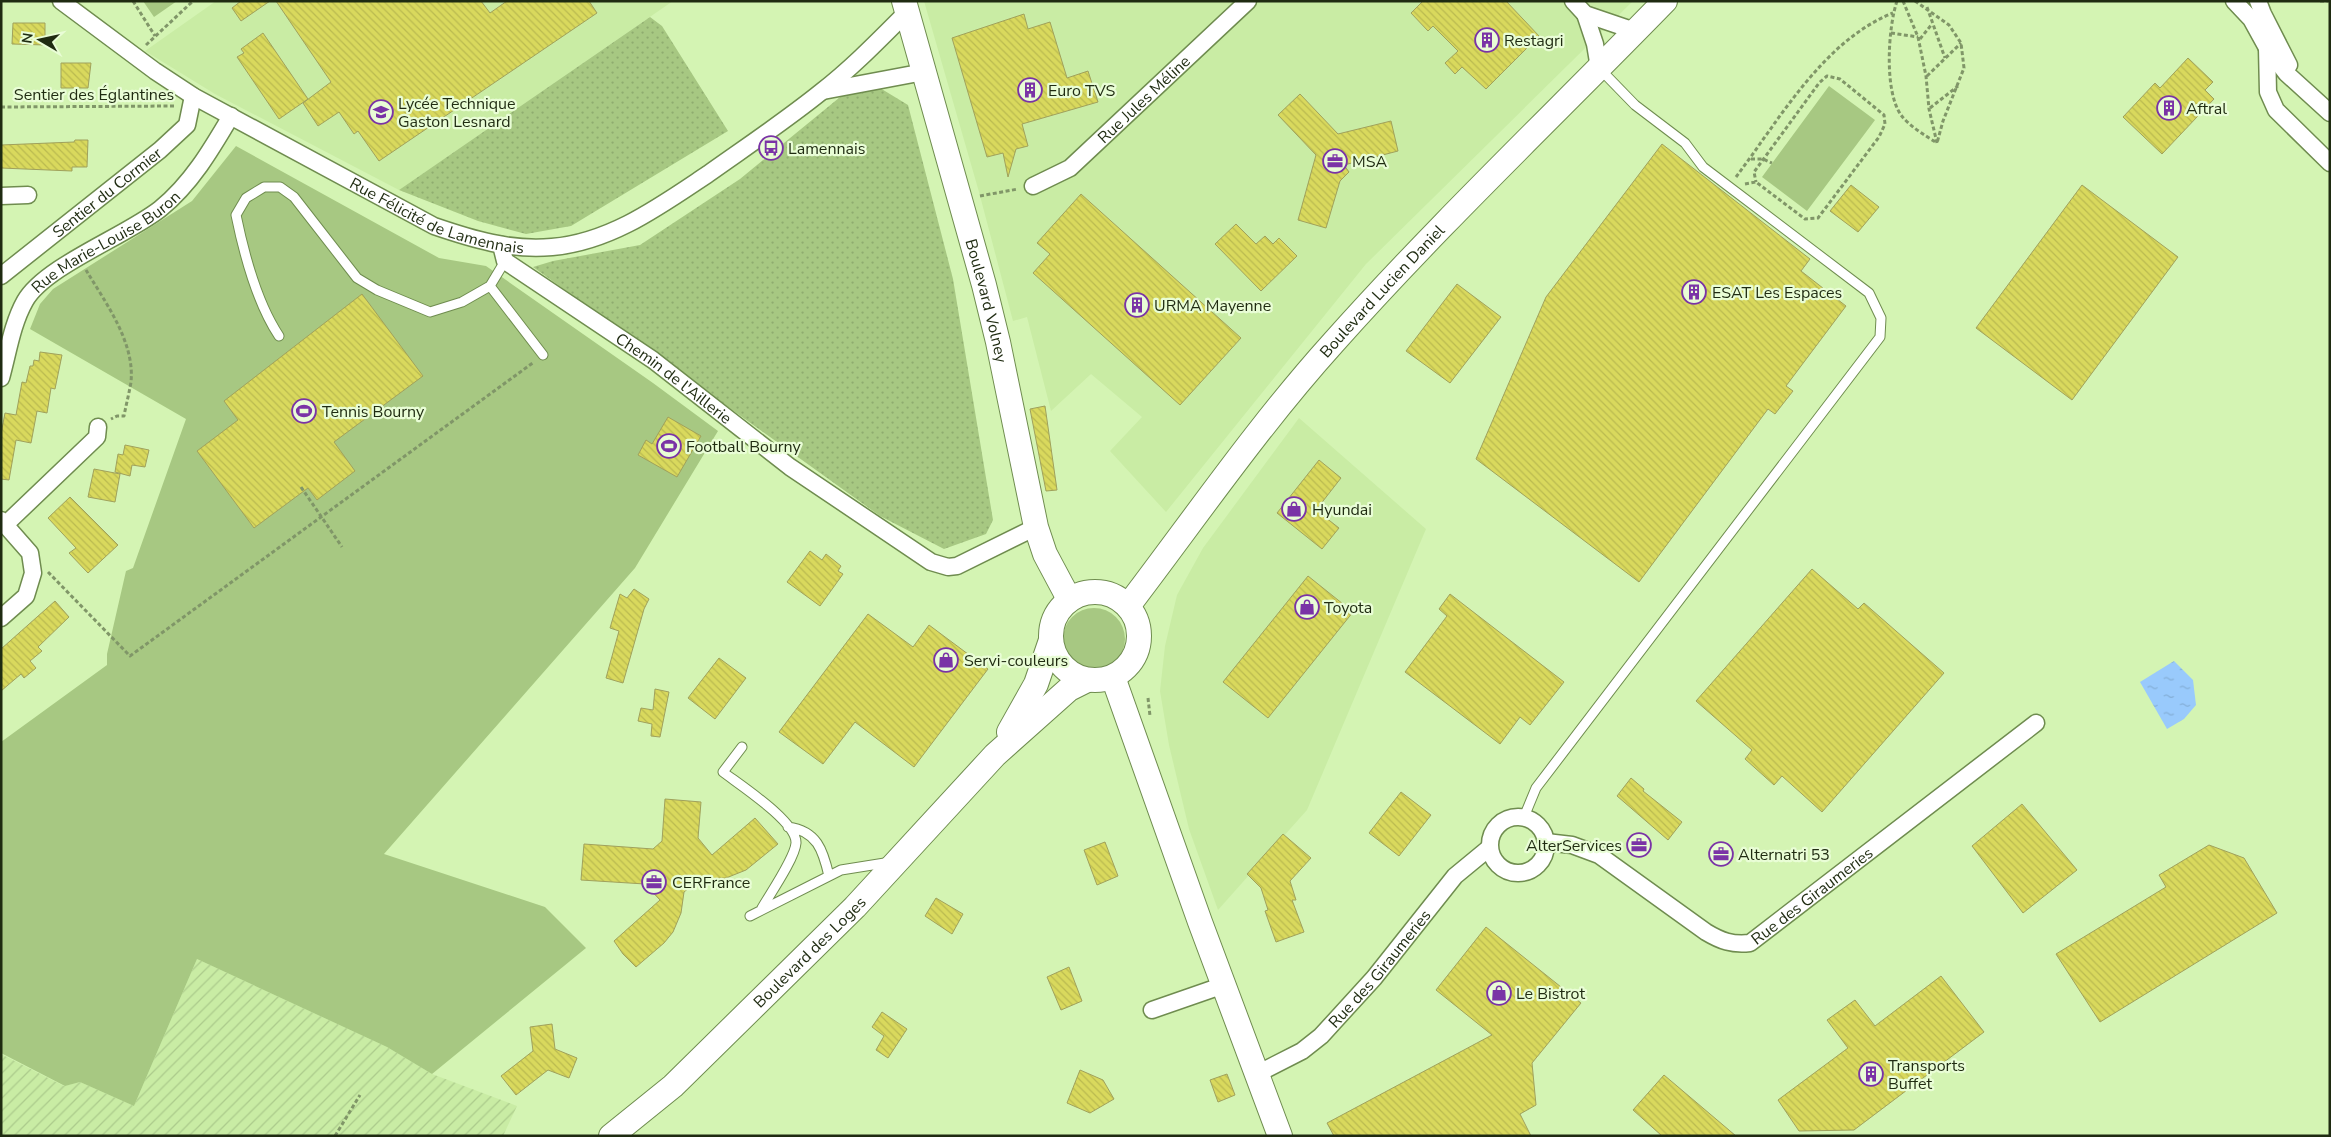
<svg xmlns="http://www.w3.org/2000/svg" width="2331" height="1137" viewBox="0 0 2331 1137" font-family="'Nunito Sans',sans-serif">
	<style>
		.built { fill: #c9eca4 }
		.industrial { fill: url(#industrial-furrows) }
		.grass { fill: #a7c882 }
		.garden { fill: url(#garden-dots) }
		.water { fill: url(#water-ripples) }
		.building { fill: url(#building-back-hatch); stroke: #a0a15c }
		.lines { fill: none; stroke-linecap: round; stroke-linejoin: round }
		.lane-casing { stroke: #6f8c4f; stroke-width: 11 }
		.street-casing { stroke: #6f8c4f; stroke-width: 19 }
		.secondary-casing { stroke: #6f8c4f; stroke-width: 26 }
		.path { stroke: #809668; stroke-width: 3; stroke-dasharray: 4 2.5; stroke-linecap: butt }
		.lane { stroke: #fff; stroke-width: 9 }
		.street { stroke: #fff; stroke-width: 16 }
		.secondary { stroke: #fff; stroke-width: 24 }
		.labels { text-anchor: middle; stroke-width: 4.5; stroke-linejoin: round; paint-order: stroke }
		.poi-label { font-size: 16px; fill: #1f2b11; stroke: #e9fdd6; text-anchor: start }
		.street-label { font-size: 16px; fill: #1f2b11; stroke: #e9fdd6 }
	</style>
	<defs>
		<pattern id="industrial-furrows" width="10" height="10" patternUnits="userSpaceOnUse" patternTransform="scale(1.25)"><rect width="10" height="10" fill="#c9eca4"/><path d="M-1 1l2-2M0 10L10 0M9 11l2-2" fill="none" stroke="#accb8c"/></pattern>
		<pattern id="garden-dots" width="8" height="8" patternUnits="userSpaceOnUse" patternTransform="scale(1.25)"><rect width="8" height="8" fill="#a7c882"/><path d="M2 2h.1M6 6h.1" fill="none" stroke="#8fac6f" stroke-width="1.8" stroke-linecap="round"/></pattern>
		<pattern id="water-ripples" width="26" height="14" patternUnits="userSpaceOnUse" patternTransform="scale(1.25)"><rect width="26" height="14" fill="#99cafc"/><path d="M2 4q2-2 4 0t4 0M15 11q2-2 4 0t4 0" fill="none" stroke="#83aed7"/></pattern>
		<pattern id="building-back-hatch" width="6" height="6" patternUnits="userSpaceOnUse" patternTransform="scale(1.25)"><rect width="6" height="6" fill="#d9d95d"/><path d="M-1 5l2 2M0 0l6 6M5-1l2 2" fill="none" stroke="#baba50"/></pattern>
	</defs>
	<rect width="100%" height="100%" fill="#d4f4b3"/>
	<path class="built" d="M216,1H673L399,190L215,94L145,51Z
		M924,1H1633L1366,264L1166,512L1110,451L1142,417L1091,374L1051,411L1027,317L1013,321L979,192Z
		M1299,418L1426,529L1307,810L1218,910L1189,829L1169,745L1160,691L1165,646L1177,595L1203,548Z"/>
	<path class="industrial" d="M197,959L387,1047L432,1074L517,1106L503,1136H1V1054L64,1086L80,1082L134,1106Z"/>
	<path class="grass" d="M143,1H177L154,17Z
		M1829,86L1875,120L1807,211L1762,177Z
		M236,146L439,258L486,266L653,383L718,431L635,568L384,854L545,907L586,948L432,1074L387,1047L197,959L134,1106L80,1082L65,1086L1,1053V742L107,665V654L126,571L133,568L186,419L30,329L40,304L53,289L192,201Z
		M1063 639a31 31 0 1 1 62 0a31 31 0 1 1-62 0Z"/>
	<path class="garden" d="M650,17L662,26L728,131L571,226L526,234L478,221L399,190Z
		M880,88L908,105L953,279L993,520L986,534L944,549L880,516L533,267L553,261L640,245L740,179L845,93Z"/>
	<path class="water" d="M2174,661L2193,680L2196,705L2184,719L2167,729L2140,682Z"/>
	<path class="building" d="M241,1H270L241,21L232,8Z
		M276,1H481L490,13L507,1H589L597,13L379,161L358,131L354,134L339,112L318,126L303,103L331,82Z
		M1423,1H1506L1539,36L1486,89L1462,67L1455,74L1445,63L1458,51L1433,26L1428,31L1411,13Z
		M1024,14L1028,29L1050,22L1067,78L1088,71L1098,102L1022,124L1028,146L1016,149L1008,177L1003,153L987,157L952,38Z
		M13,23H45V45L12,44Z
		M263,33L308,99L279,119L237,57L244,53L241,49Z
		M2188,58L2213,82L2205,90L2214,99L2162,154L2123,117L2155,83L2160,88Z
		M61,63H91L88,88H61Z
		M1300,94L1338,134L1391,121L1398,151L1344,165L1349,172L1340,181L1326,228L1298,220L1316,155L1278,115Z
		M75,140H88L87,167H72V171L1,168V145L74,142Z
		M1662,144L1810,259L1801,271L1846,306L1786,386L1793,391L1775,414L1768,409L1639,582L1476,459L1546,297Z
		M1851,185L1879,207L1858,232L1830,211Z
		M2082,185L2178,257L2072,400L1976,328Z
		M1081,194L1241,338L1180,405L1033,273L1050,254L1037,243Z
		M1236,224L1256,244L1265,236L1273,244L1279,238L1297,256L1261,291L1215,244Z
		M1457,284L1501,317L1450,383L1406,351Z
		M362,294L423,376L334,442L355,471L317,500L308,488L254,528L197,451L238,420L224,401Z
		M40,352L62,355L55,389L51,388L47,413L37,411L31,443L16,440L9,480L1,479V434L5,413L16,415L22,382L26,383L30,366H33L34,360L39,361Z
		M1045,406L1057,490L1046,491L1030,409Z
		M668,417L701,436L677,477L638,455L646,440L652,444Z
		M125,445L149,450L145,467L132,465L130,476L115,472L118,454L123,455Z
		M1319,460L1341,478L1316,510L1339,528L1322,549L1277,513Z
		M94,469L120,474L115,502L88,497Z
		M70,497L118,545L88,573L69,553L76,548L48,518Z
		M810,551L822,560L826,554L841,566L838,571L843,574L820,606L787,582Z
		M1812,569L1858,609L1864,603L1944,673L1822,812L1782,776L1774,785L1745,759L1752,750L1696,701Z
		M1308,576L1353,612L1268,718L1223,682Z
		M634,589L649,599L644,609L623,683L606,678L619,631L610,628L620,594L627,598Z
		M1450,594L1564,682L1530,725L1520,717L1500,744L1405,672L1447,616L1439,609Z
		M55,601L69,617L38,647L42,651L30,661L36,668L24,678L21,674L1,691V649Z
		M868,614L913,647L929,625L988,669L914,767L855,722L823,764L779,732Z
		M719,658L746,678L715,719L688,698Z
		M655,689L669,692L660,737L651,736L652,724L638,721L641,708L653,710Z
		M1631,778L1644,789L1643,791L1682,822L1668,840L1617,796Z
		M1401,792L1431,815L1399,856L1369,833Z
		M665,799L701,802L698,838L712,855L755,818L778,844L746,870L726,878L700,879L684,892L681,913L673,932L664,943L636,967L623,954L614,941L660,900L645,884L581,880L584,844L653,849L662,841Z
		M2022,804L2077,870L2023,913L1972,846Z
		M1283,834L1311,858L1290,881L1296,900H1292L1304,932L1276,942L1265,911L1268,910L1261,888L1247,874Z
		M1105,842L1118,876L1097,885L1084,850Z
		M2209,845L2244,858L2277,913L2100,1022L2056,954L2166,887L2159,875Z
		M936,898L963,914L952,934L925,916Z
		M1486,927L1581,1003L1532,1063L1536,1105L1520,1114L1531,1136H1334L1327,1123L1492,1035L1436,990Z
		M1069,967L1082,1001L1061,1010L1047,977Z
		M1941,976L1984,1032L1854,1130L1799,1131L1778,1100L1848,1048L1827,1020L1855,1000L1875,1026Z
		M882,1012L907,1029L888,1058L876,1050L884,1036L872,1027Z
		M552,1024L555,1049L577,1058L569,1078L548,1070L516,1095L501,1076L533,1051L530,1027Z
		M1080,1070L1103,1080L1114,1099L1090,1113L1067,1103Z
		M1227,1074L1235,1095L1218,1102L1210,1080Z
		M1664,1075L1736,1136H1662L1633,1110Z"/>
	<g class="lines">
		<g class="lane-casing">
			<path id="lane" d="M490,286L543,355
				M279,336C257,303 244,254 236,215L246,198L264,187H280L294,197L357,278L377,290L430,312L462,302L490,286L505,261
				M742,747L723,772C740,785 797,822 796,843C795,858 770,894 762,908
				M1524,817L1536,788L1880,337L1881,318L1869,293L1703,167L1685,143L1635,105L1599,68
				M788,827C817,831 823,850 829,876
				M750,916L841,870L891,862"/>
		</g>
		<g class="street-casing">
			<g id="street">
				<path id="s1" d="M61,1L155,71L193,96L434,226C472,239 511,251 552,247C611,242 660,206 708,174C746,147 785,121 821,92C852,68 880,39 907,12"/>
				<path d="M1573,1L1585,14L1635,31"/>
				<path d="M2234,1L2251,19L2267,48L2286,73L2330,113"/>
				<path d="M2258,1L2263,14L2289,65"/>
				<path d="M1585,14L1595,44L1599,68"/>
				<path d="M2267,48L2268,92L2276,110L2330,163"/>
				<path d="M823,91L924,72"/>
				<path id="s2" d="M1033,186L1070,168L1248,1"/>
				<path d="M1,196L28,195"/>
				<path id="s3" d="M501,245L505,261L653,360L790,467L931,562L948,567L957,566L1036,527"/>
				<path id="s4" d="M1,276L160,150L187,125L193,96"/>
				<path id="s5" d="M1,378C8,353 12,324 25,301C45,266 126,236 160,209C191,184 211,150 231,116"/>
				<path d="M1,520L30,553L33,573L26,596L1,618"/>
				<path d="M6,524L97,437L98,427"/>
				<circle cx="1518" cy="845" r="28"/>
				<path id="s6" d="M1546,842L1572,845L1599,855L1706,932C1721,941 1732,945 1750,943L2036,723"/>
				<path d="M1152,1010L1224,985"/>
				<path id="s7" d="M1257,1074L1302,1051L1321,1036L1374,978L1455,876L1489,848"/>
			</g>
		</g>
		<g class="secondary-casing">
			<g id="secondary">
				<path id="s8" d="M904,1L984,285L998,342L1036,527L1045,554L1069,599"/>
				<circle cx="1095" cy="636" r="44"/>
				<path id="s9" d="M1128,606C1195,518 1259,425 1333,343C1439,224 1554,115 1665,1"/>
				<path d="M1113,677L1200,922L1280,1136"/>
				<path d="M1009,732L1036,684L1051,640"/>
				<path id="s10" d="M611,1136L673,1086L855,907L995,755L1069,689L1087,680"/>
			</g>
		</g>
		<path class="path" d="M133,1L155,36
			M1897,1C1888,28 1884,91 1901,115C1909,126 1926,136 1937,143
			M1903,1L1918,37L1926,76L1929,109L1937,143
			M1915,1L1949,25L1961,43L1964,68L1943,121L1937,143
			M2320,1H2328
			M1927,7L1945,58
			M1891,33L1918,37
			M1920,39L1932,24
			M146,45L193,1
			M1927,76L1961,43
			M1,107L176,106
			M1930,108L1958,86
			M1751,159H1763L1772,163
			M1736,177C1779,120 1824,40 1893,13
			M1745,184L1756,182L1805,219L1818,218L1879,137L1885,124L1884,115L1840,79L1827,76L1819,83L1754,172L1756,182
			M980,196L1018,189
			M86,270C105,302 135,342 131,382C129,394 126,405 124,416H117L111,419
			M301,487L342,547
			M48,572L130,656L534,362
			M1148,698L1150,716
			M335,1136L360,1095"/>
		<use href="#lane" class="lane"/>
		<use href="#street" class="street"/>
		<use href="#secondary" class="secondary"/>
	</g>
	<defs>
		<g id="building-ring" transform="scale(1.25)"><circle r="9.5" fill="#e9fdd6" stroke="#7a33a6" stroke-width="1.5"/><path d="M-4-6H4V6H1V3H-1V6H-4ZM-2.5-4.3h1.7v1.8h-1.7ZM.8-4.3h1.7v1.8H.8ZM-2.5-1h1.7V.8h-1.7ZM.8-1h1.7V.8H.8Z" fill="#7a33a6"/></g>
		<g id="school-ring" transform="scale(1.25)"><circle r="9.5" fill="#e9fdd6" stroke="#7a33a6" stroke-width="1.5"/><path d="M0-5L7-2L0 1L-7-2ZM-4 1L0 2.5L4 1V4Q0 6-4 4Z" fill="#7a33a6"/></g>
		<g id="bus-ring" transform="scale(1.25)"><circle r="9.5" fill="#e9fdd6" stroke="#7a33a6" stroke-width="1.5"/><path d="M-5-6H5V4H4V6H2V4H-2V6H-4V4H-5ZM-3.5-4V0h7V-4ZM-3.5 1.2v1.5H-2V1.2ZM2 1.2v1.5H3.5V1.2Z" fill="#7a33a6"/></g>
		<g id="office-ring" transform="scale(1.25)"><circle r="9.5" fill="#e9fdd6" stroke="#7a33a6" stroke-width="1.5"/><path d="M-6-3h4V-5.5h4V-3h4V5H-6ZM-1-4.5V-3h2v-1.5ZM-6 0V1H6V0Z" fill="#7a33a6"/></g>
		<g id="stadium-ring" transform="scale(1.25)"><circle r="9.5" fill="#e9fdd6" stroke="#7a33a6" stroke-width="1.5"/><path d="M0-5a6.5 5 0 1 0 0 10a6.5 5 0 1 0 0-10ZM-3.5-1.8h7v3.6h-7Z" fill="#7a33a6"/></g>
		<g id="shop-ring" transform="scale(1.25)"><circle r="9.5" fill="#e9fdd6" stroke="#7a33a6" stroke-width="1.5"/><path d="M-5-2.5h2.3a2.7 3.5 0 0 1 5.4 0H5L5.5 6h-11ZM-1.5-2.5h3a1.5 2.3 0 0 0-3 0Z" fill="#7a33a6"/></g>
	</defs>
	<g fill-rule="evenodd">
		<use href="#building-ring" x="1487" y="40"/>
		<use href="#building-ring" x="1030" y="90"/>
		<use href="#building-ring" x="2169" y="108"/>
		<use href="#school-ring" x="381" y="112"/>
		<use href="#bus-ring" x="771" y="148"/>
		<use href="#office-ring" x="1335" y="161"/>
		<use href="#building-ring" x="1694" y="292"/>
		<use href="#building-ring" x="1137" y="305"/>
		<use href="#stadium-ring" x="304" y="411"/>
		<use href="#stadium-ring" x="669" y="446"/>
		<use href="#shop-ring" x="1294" y="509"/>
		<use href="#shop-ring" x="1307" y="607"/>
		<use href="#shop-ring" x="946" y="660"/>
		<use href="#office-ring" x="1639" y="845"/>
		<use href="#office-ring" x="1721" y="854"/>
		<use href="#office-ring" x="654" y="882"/>
		<use href="#shop-ring" x="1499" y="993"/>
		<use href="#building-ring" x="1871" y="1074"/>
	</g>
	<g class="labels">
		<g class="poi-label">
			<text x="1504" y="46">Restagri</text>
			<text x="1048" y="96">Euro TVS</text>
			<text x="398" y="109">Lycée Technique<tspan x="398" dy="18">Gaston Lesnard</tspan></text>
			<text x="2186" y="114">Aftral</text>
			<text x="788" y="154">Lamennais</text>
			<text x="1352" y="167">MSA</text>
			<text x="1712" y="298">ESAT Les Espaces</text>
			<text x="1154" y="311">URMA Mayenne</text>
			<text x="322" y="417">Tennis Bourny</text>
			<text x="686" y="452">Football Bourny</text>
			<text x="1312" y="515">Hyundai</text>
			<text x="1324" y="613">Toyota</text>
			<text x="964" y="666">Servi-couleurs</text>
			<text x="1622" y="851" text-anchor="end">AlterServices</text>
			<text x="1738" y="860">Alternatri 53</text>
			<text x="672" y="888">CERFrance</text>
			<text x="1516" y="999">Le Bistrot</text>
			<text x="1888" y="1071">Transports<tspan x="1888" dy="18">Buffet</tspan></text>
		</g>
		<g class="street-label">
			<text x="94" y="100">Sentier des Églantines</text>
			<text dy="6" stroke="none"><textPath href="#s2" startOffset="142">Rue Jules Méline</textPath></text>
			<text dy="6" stroke="none"><textPath href="#s4" startOffset="135">Sentier du Cormier</textPath></text>
			<text dy="6" stroke="none"><textPath href="#s1" startOffset="436">Rue Félicité de Lamennais</textPath></text>
			<text dy="6" stroke="none"><textPath href="#s5" startOffset="182">Rue Marie-Louise Buron</textPath></text>
			<text dy="6" stroke="none"><textPath href="#s9" startOffset="405">Boulevard Lucien Daniel</textPath></text>
			<text dy="6" stroke="none"><textPath href="#s8" startOffset="311">Boulevard Volney</textPath></text>
			<text dy="6" stroke="none"><textPath href="#s3" startOffset="222">Chemin de l'Aillerie</textPath></text>
			<text dy="6" stroke="none"><textPath href="#s6" startOffset="311">Rue des Giraumeries</textPath></text>
			<text dy="6" stroke="none"><textPath href="#s10" startOffset="271">Boulevard des Loges</textPath></text>
			<text dy="6" stroke="none"><textPath href="#s7" startOffset="164">Rue des Giraumeries</textPath></text>
		</g>
	</g>
	<rect width="2331" height="1137" fill="none" stroke="#1f2b11" stroke-width="5"/>
	<g transform="translate(40 40) rotate(279)" stroke="#e9fdd6" stroke-width="4" paint-order="stroke">
	<path d="M0-4L9 19L0 12L-9 19Z" fill="#1f2b11"/>
	<text y="-8" font-size="14" font-weight="bold" text-anchor="middle" fill="#1f2b11">N</text>
	</g>
</svg>
